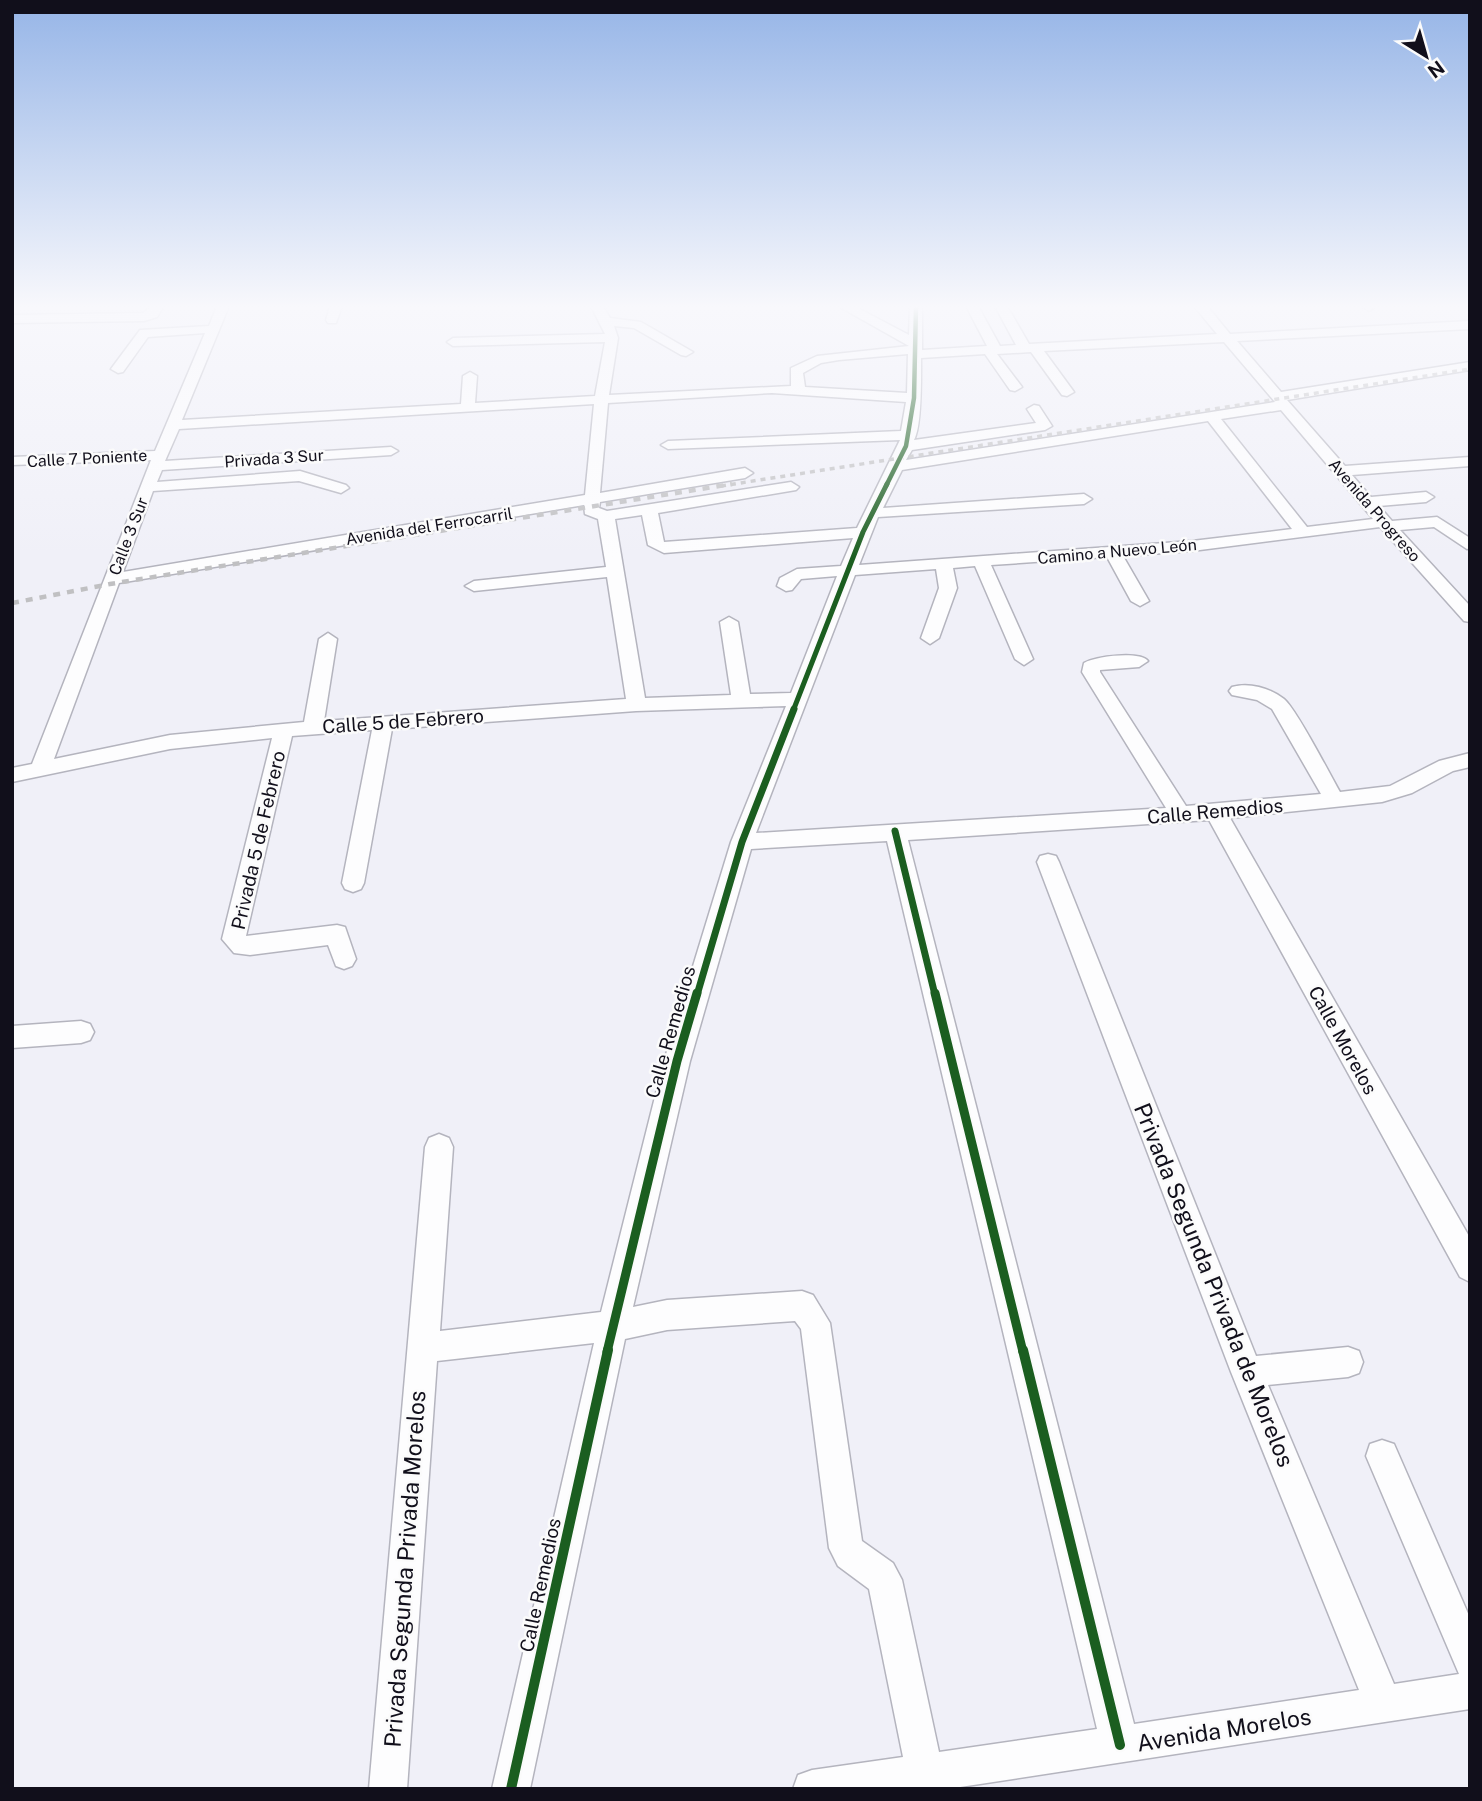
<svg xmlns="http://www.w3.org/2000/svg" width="1482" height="1801" viewBox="0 0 1482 1801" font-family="'Public Sans',sans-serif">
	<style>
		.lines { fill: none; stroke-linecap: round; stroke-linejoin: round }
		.minor-casing { stroke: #b4b4be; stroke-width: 3 }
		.minor { fill: #fdfdfe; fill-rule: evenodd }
		.rail-far1 { stroke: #c0c0c2; stroke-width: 3.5; stroke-dasharray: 5 5; stroke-linecap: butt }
		.rail { stroke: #c0c0c2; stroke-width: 4.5; stroke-dasharray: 7 7; stroke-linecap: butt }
		.cycleway-far4-casing { stroke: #fbfbfb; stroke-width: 7 }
		.cycleway-far3-casing { stroke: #fbfbfb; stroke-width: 9 }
		.cycleway-far2-casing { stroke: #fbfbfb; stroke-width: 11 }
		.cycleway-far1-casing { stroke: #fbfbfb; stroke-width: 13 }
		.cycleway-casing { stroke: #fbfbfb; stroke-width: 15 }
		.cycleway-far4 { stroke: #1b5e20; stroke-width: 4.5 }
		.cycleway-far3 { stroke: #1b5e20; stroke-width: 5 }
		.cycleway-far2 { stroke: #1b5e20; stroke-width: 7 }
		.cycleway-far1 { stroke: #1b5e20; stroke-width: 9 }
		.cycleway { stroke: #1b5e20; stroke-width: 10 }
		.labels { text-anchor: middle; stroke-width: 5; stroke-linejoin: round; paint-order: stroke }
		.far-street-label { font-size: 16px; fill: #110f1b; stroke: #fbfbfb }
		.street-label { font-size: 19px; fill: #110f1b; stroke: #fbfbfb }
		.near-street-label { font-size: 23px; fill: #110f1b; stroke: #fbfbfb }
	</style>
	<rect width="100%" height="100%" fill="#f0f0f8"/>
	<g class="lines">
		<g class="minor-casing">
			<path id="minor" d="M152,306H164L157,317L144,321L12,323V315L143,313Z
				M217,306H229L182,420L461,404L463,376L470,372L477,376L475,403L595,396L605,342L453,346L447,342L453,338L605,334L591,306H603L610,318L641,322L693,352L686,356L681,355L634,328L614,326L618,338L609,395L791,386V368L817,356L909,346L838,306H854L909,335L910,306H922V350L987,346L966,306H978L1000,346L1016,345L995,306H1007L1029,344L1217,334L1194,306H1207L1230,334L1470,321V329L1237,341L1281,392L1470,362V370L1287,400L1345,466L1470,457V466L1352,475L1371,497L1426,492L1434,497L1426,502L1379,506L1392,521L1437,517L1470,538V548L1467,549L1434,527L1400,530L1470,606V622L1464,621L1380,527L1192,551L1123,556L1149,601L1140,606L1131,601L1107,557L991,565L1033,659L1024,665L1015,659L975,566L953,568L957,588L939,638L930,644L921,638L939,588L936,569L855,575L756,833L1166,808L1082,672L1084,663C1096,656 1140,651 1148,661L1139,667L1100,670V672L1186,806L1321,794L1272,709L1257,700L1232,695L1229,691L1232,687C1249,682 1270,688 1284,699C1297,710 1329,773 1340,792L1390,786L1439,761L1470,753V767L1453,771L1412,793L1382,802L1230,818L1470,1238V1282L1460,1277L1209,820L908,840L1134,1724L1359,1690L1231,1372L1037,862L1040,856L1048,854L1056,856L1059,862L1256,1356L1348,1347L1359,1351L1363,1362L1359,1373L1348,1377L1268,1385L1394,1684L1459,1674L1366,1456L1370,1444L1382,1440L1394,1444L1470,1618V1709L947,1789H793L798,1775L812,1770L903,1757L869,1589L838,1566L829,1548L801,1329L795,1321L667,1330L625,1339L530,1789H492L594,1343L437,1361L407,1789H369L425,1147L429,1138L439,1134L449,1138L453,1147L440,1331L601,1312L664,1061L731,842L786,706L636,711L392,729L364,883L361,889L353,892L345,889L342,883L372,730L292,736L246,936L337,925L345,927L356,959L352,966L344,969L336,966L328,945L250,955L234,953L222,939L272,738L170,749L12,782V768L32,764L151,460L12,465V457L155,451L205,333L148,337L123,372L118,373L111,369L140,330L209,326ZM1224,342L1275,402L906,460L912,450L1045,430L1052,426L1039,406L1034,405L1027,409L1036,423L914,440C922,426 921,377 921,358L985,354L1010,390L1015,391L1022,387L997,354L1031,352L1062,395L1067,396L1074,392L1044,351ZM908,354L907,393L805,387L803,373L821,363L839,360ZM772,393L906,402L901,431L668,441L661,445L668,449L900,440L857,528L664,542L658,513L796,490L799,487L791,482L607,511L599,508L600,502L745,478L753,473L745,468L600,493L608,403ZM594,404L585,495L123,572L153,491L299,481L341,493L349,488L346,485L300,471L157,482L162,470L391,455L398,451L391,447L165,461L179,429ZM1281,410L1373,519L1307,527L1221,419ZM1208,421L1292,529L1192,541L859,565L878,517L1084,504L1092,499L1084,494L883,508L902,470ZM584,505L585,514L598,519L606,567L474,581L465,586L474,591L607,577L626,699L324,721L337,639L328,633L319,639L304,722L170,735L54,759L119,583ZM642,515L648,545L664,553L853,538L841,566L797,569L780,578L777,586L786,591L792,590L801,579L837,576L791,693L750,694L738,622L729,617L720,622L731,695L645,698L615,519ZM887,841L1097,1729L939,1752L902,1580L893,1563L862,1541L830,1323L813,1295L802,1291L667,1300L633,1307L690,1061L751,849Z
				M330,306H342L336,323H328L326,320Z
				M1361,306H1375V307L1369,311Z
				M81,1021L90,1024L94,1032L90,1040L81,1043L12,1048V1026Z"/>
		</g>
		<use href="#minor" class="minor"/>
		<path class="rail-far1" d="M721,486L1470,369"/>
		<path class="rail" d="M12,603L110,584L732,484"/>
		<g class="cycleway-far4-casing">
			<path id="cycleway-far4" d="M886,486L906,446L914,398L916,306"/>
		</g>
		<g class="cycleway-far3-casing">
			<path id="cycleway-far3" d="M793,711L863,532L887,484"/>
		</g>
		<g class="cycleway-far2-casing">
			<path id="cycleway-far2" d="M895,831L935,995
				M697,995L742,842L794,709"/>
		</g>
		<g class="cycleway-far1-casing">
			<path id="cycleway-far1" d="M935,993L1023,1352
				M607,1352L677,1061L697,993"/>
		</g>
		<g class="cycleway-casing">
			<path id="cycleway" d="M1023,1350L1120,1745
				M511,1789L608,1350"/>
		</g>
		<use href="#cycleway-far4" class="cycleway-far4"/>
		<use href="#cycleway-far3" class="cycleway-far3"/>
		<use href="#cycleway-far2" class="cycleway-far2"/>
		<use href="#cycleway-far1" class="cycleway-far1"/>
		<use href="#cycleway" class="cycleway"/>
	</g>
	<linearGradient id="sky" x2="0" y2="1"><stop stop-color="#96b5e7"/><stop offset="0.55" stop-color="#f8f8fc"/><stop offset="1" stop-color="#f8f8fc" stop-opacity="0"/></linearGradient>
	<rect width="1482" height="558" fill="url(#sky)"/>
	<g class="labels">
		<g class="far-street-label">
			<text transform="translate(87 458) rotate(-3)" y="6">Calle 7 Poniente</text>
			<text transform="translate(274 458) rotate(-4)" y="6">Privada 3 Sur</text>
			<text transform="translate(1375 510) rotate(49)" y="6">Avenida Progreso</text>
			<text transform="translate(429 526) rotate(-9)" y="6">Avenida del Ferrocarril</text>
			<text transform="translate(128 536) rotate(-69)" y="6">Calle 3 Sur</text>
			<text transform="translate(1117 551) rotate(-5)" y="6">Camino a Nuevo León</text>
		</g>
		<g class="street-label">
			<text transform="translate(403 721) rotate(-4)" y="7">Calle 5 de Febrero</text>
			<text transform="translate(1215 811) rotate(-5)" y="7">Calle Remedios</text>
			<text transform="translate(258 840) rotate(-77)" y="7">Privada 5 de Febrero</text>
			<text transform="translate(670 1032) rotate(-74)" y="7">Calle Remedios</text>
			<text transform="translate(1343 1040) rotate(61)" y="7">Calle Morelos</text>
			<text transform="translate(540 1585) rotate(-78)" y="7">Calle Remedios</text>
		</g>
		<g class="near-street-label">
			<text transform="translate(1214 1285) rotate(68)" y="8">Privada Segunda Privada de Morelos</text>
			<text transform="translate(405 1569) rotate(-86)" y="8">Privada Segunda Privada Morelos</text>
			<text transform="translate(1224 1730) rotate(-9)" y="8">Avenida Morelos</text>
		</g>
	</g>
	<rect width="1482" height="1801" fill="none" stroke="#110f1b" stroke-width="28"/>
	<g transform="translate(1426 56) rotate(143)" stroke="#fbfbfb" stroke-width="5" paint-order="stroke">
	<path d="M0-5L12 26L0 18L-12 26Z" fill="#110f1b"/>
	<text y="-10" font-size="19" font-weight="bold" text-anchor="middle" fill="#110f1b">N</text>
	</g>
</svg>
